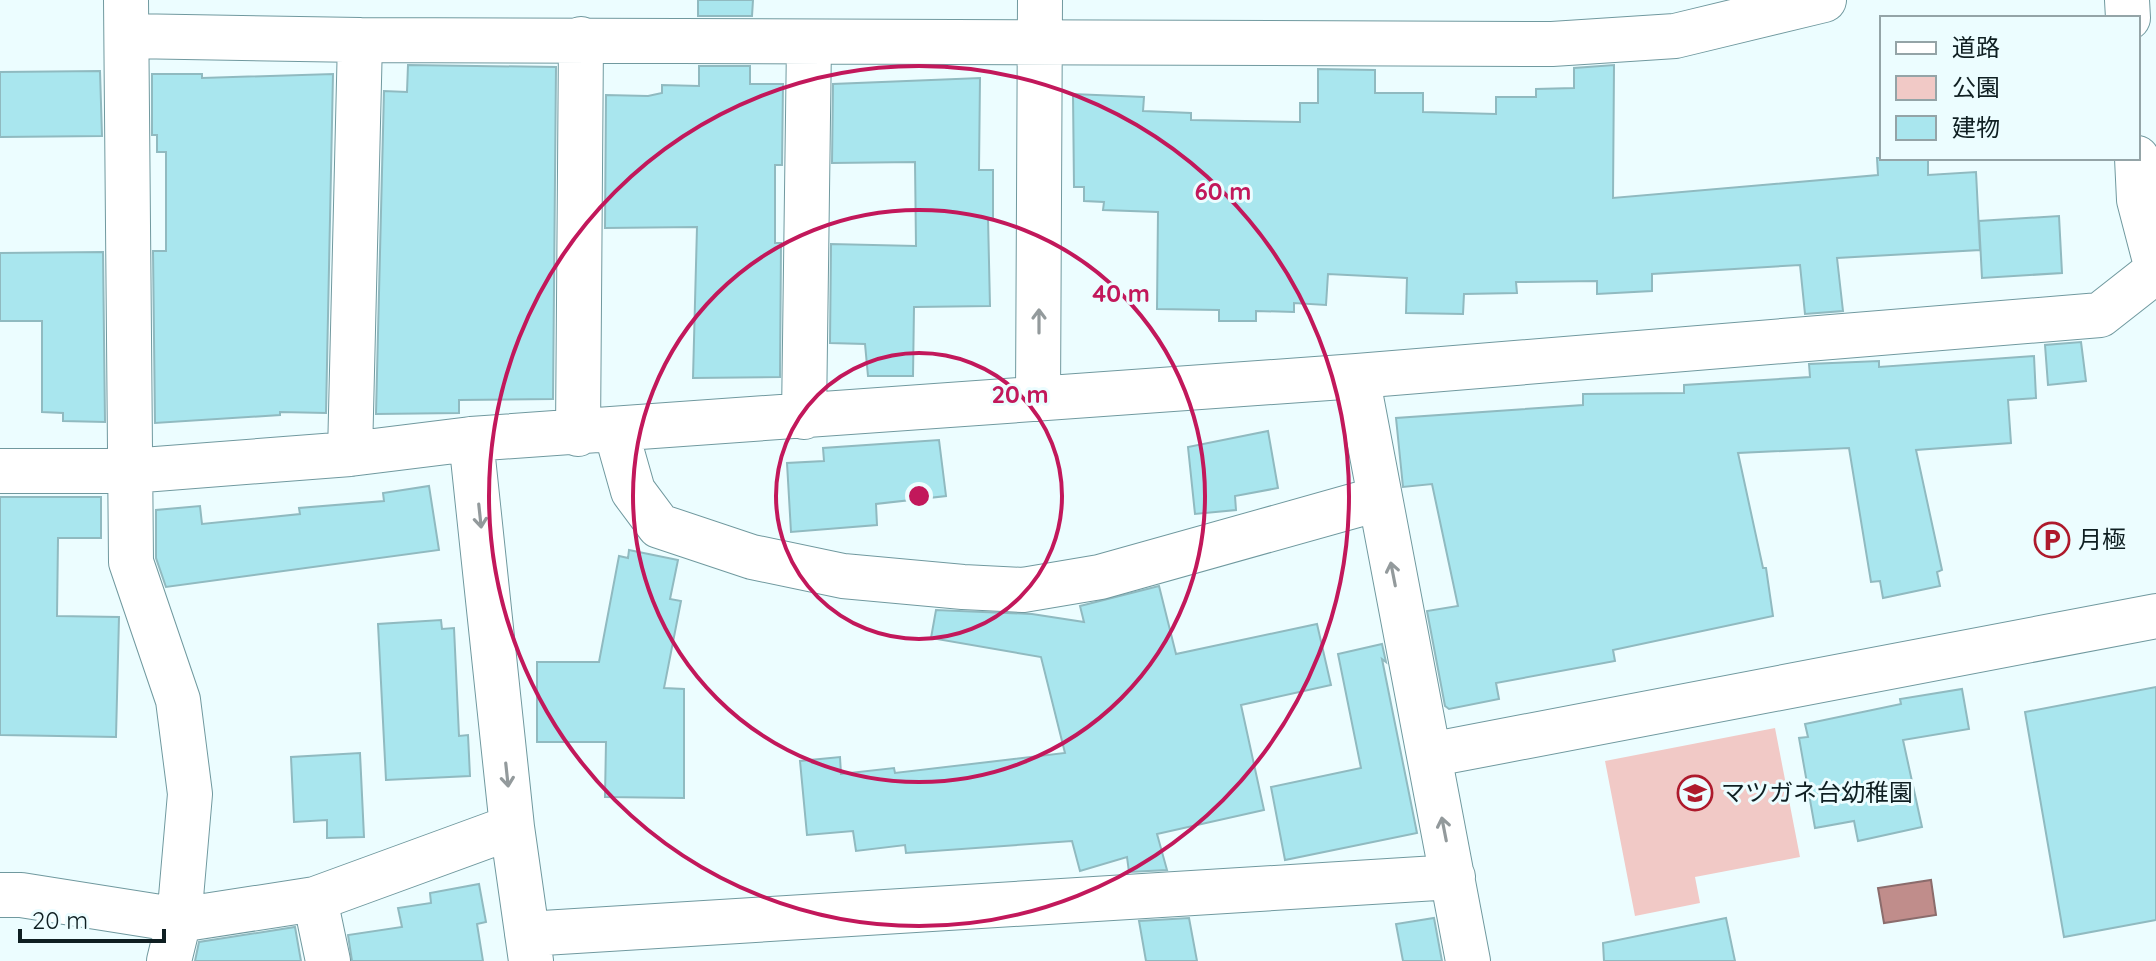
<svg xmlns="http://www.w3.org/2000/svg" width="2156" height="961" viewBox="0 0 2156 961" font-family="Quicksand,'Noto Sans JP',sans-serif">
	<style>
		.green { fill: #f1c9c6 }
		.water { fill: #c08d8b; stroke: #8b6c6c; stroke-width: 2 }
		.building { fill: #a9e6ee; stroke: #90bac0; stroke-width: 2 }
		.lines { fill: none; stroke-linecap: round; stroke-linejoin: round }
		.minor-casing { stroke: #70999f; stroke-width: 46 }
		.minor { stroke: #fff; stroke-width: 44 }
		.oneway { stroke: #939a9c }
		.ring { fill: none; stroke: #c2185b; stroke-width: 4 }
		.labels { text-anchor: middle; stroke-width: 6; stroke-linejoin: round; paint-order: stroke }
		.poi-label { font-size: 24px; fill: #0f1f22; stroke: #ecfdff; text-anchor: start }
		.centre { fill: #c2185b; stroke: #ecfdff; stroke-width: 4 }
		.ring-label { font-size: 24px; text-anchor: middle; font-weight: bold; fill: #c2185b; stroke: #ecfdff; stroke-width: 6; stroke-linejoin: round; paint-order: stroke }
	</style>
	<rect width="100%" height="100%" fill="#ecfdff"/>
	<path class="green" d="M1775,728L1800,857L1695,877L1700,903L1635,916L1605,761Z"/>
	<path class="water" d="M1931,880L1936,915L1884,923L1878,888Z"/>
	<path class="building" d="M698,0H753L752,16H698Z
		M408,65L556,67L553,399L459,400V413L376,414L384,91L407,92Z
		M1614,65L1613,198L1878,175L1877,158H1928V175L1976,172L1980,250L1837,258L1843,311L1805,314L1800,265L1652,274V291L1597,294V281L1516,282L1517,293L1464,294L1463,314L1406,313L1407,278L1328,274L1326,305L1294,303V312L1256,311V321H1219V310L1157,309L1158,212L1103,210L1104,202L1084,201V187H1074L1073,94L1144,97L1143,111L1191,113V120L1300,122V103H1318V69L1375,70V93H1423V112L1496,114V97H1536V89L1574,88V68Z
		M699,66H750V84H783L782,165H775V243H781L780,377L693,378L697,227L605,228L606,95L648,96L662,93V85L699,86Z
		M100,71L102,136L0,137V72Z
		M152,74H202V78L333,74L326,413L280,412V415L155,423L153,251H166V152H157V135H152Z
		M980,78L979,170H993V218H988L990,306L914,307L913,376H868L865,344L830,343L831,244L916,246L915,162L832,163L833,84Z
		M2059,216L2062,273L1982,278L1979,221Z
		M103,252L105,422L63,421V413L42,412V321H0V253Z
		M2081,342L2086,381L2048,385L2045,345Z
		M2034,356L2036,398L2008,400L2011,443L1916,450L1942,570L1937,572L1940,586L1883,598L1880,581L1871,582L1849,448L1738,453L1763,568H1766L1773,616L1613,650L1615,661L1496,683L1499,699L1449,709L1445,706L1427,611L1458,606L1432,484L1403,487L1396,418L1583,405V394L1684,393V385L1810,377L1809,364L1879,361V367Z
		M1268,431L1278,488L1235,496L1236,510L1195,514L1188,447Z
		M939,440L946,496L876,504L877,525L791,532L787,463L824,461L823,448Z
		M429,486L439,550L166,587L156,558V510L200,506L202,524L300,514L299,508L384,501L383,493Z
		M0,497H101V538H58L57,616L119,617L116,737L0,735Z
		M629,550L678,560L670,599L681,601L664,688L684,689V798L605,797L606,742H537V662H599L619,556L628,558Z
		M1159,586L1176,654L1317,624L1331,685L1241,705L1264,810L1157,834L1167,870L1129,872L1127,857L1080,871L1072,841L906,853L905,845L856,851L853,831L807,835L800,761L840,757L841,774L894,768L895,773L1065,753L1041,657L931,638L936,610L1032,614L1084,622L1080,606Z
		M441,620L442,629L454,628L459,736L468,735L470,776L386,780L378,624Z
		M1382,644L1386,662L1382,659L1417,833L1285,860L1271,787L1361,768L1338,654Z
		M2156,687V920L2064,937L2025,712Z
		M1962,689L1969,729L1903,740L1922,827L1858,841L1854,821L1815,828L1799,738L1808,737L1805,724L1901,704L1900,699Z
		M360,753L364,837L327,838V820L294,822L291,757Z
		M479,884L486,922L477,924L483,961H352L348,935L402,927L398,908L431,903L430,893Z
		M1189,918L1197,961H1146L1139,921Z
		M1434,918L1442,961H1403L1396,924Z
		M1726,918L1735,961H1604L1603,943Z
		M295,927L301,961H195L199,942Z"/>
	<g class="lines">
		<g class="minor-casing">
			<path id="minor" d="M126,0L131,562L178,700L190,794L179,920L169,961
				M2127,0L2128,18
				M128,36L360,40L1552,44L1675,36L1824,0
				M2137,158L2139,200L2156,265
				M1357,376L1468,961
				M1038,399L1040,0
				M804,417L809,42
				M616,431L633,491L659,526L752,557L843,576L963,587L1023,590L1100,577L1378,499
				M578,434L581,39
				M471,439L512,827L531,961
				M350,454L360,40
				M0,471H130L350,454L471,439L1357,376L2100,315L2156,271
				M1429,755L2156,616
				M0,895H21L179,920L315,899L512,827
				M315,899L328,961
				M527,934L1453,877"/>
		</g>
		<use href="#minor" class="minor"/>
	</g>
	<defs><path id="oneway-shaft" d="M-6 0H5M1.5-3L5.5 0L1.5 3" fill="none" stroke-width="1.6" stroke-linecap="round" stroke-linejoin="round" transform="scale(2)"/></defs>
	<g class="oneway">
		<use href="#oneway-shaft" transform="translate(1039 321) rotate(-90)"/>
		<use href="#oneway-shaft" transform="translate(480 516) rotate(84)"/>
		<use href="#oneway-shaft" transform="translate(1393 574) rotate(-101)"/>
		<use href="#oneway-shaft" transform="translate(507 775) rotate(84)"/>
		<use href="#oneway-shaft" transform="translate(1444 829) rotate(-101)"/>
	</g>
	<g class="ring">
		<circle cx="919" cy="496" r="143"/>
		<circle cx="919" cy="496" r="286"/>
		<circle cx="919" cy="496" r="430"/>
	</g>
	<defs>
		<g id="parking-ring" transform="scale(1.8)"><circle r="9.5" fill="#ecfdff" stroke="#ae1a2c" stroke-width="1.5"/><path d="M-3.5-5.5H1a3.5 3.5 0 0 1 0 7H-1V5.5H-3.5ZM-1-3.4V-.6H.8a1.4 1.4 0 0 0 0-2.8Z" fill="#ae1a2c"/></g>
		<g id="school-ring" transform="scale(1.8)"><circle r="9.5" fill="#ecfdff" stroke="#ae1a2c" stroke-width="1.5"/><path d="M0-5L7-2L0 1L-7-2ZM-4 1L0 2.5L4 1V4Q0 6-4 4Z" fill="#ae1a2c"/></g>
	</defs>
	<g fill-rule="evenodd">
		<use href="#parking-ring" x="2052" y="540"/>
		<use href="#school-ring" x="1695" y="793"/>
	</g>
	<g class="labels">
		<g class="poi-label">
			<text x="2078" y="548">月極</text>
			<text x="1721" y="801">マツガネ台幼稚園</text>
		</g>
	</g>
	<circle cx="919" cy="496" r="12" class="centre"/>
	<g class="ring-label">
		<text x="1223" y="200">60 m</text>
		<text x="1121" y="302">40 m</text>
		<text x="1020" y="403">20 m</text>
	</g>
	<rect x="1880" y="16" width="260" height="144" fill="#ecfdff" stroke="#94a4a7" stroke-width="2"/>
	<rect x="1896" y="42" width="40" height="12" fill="#ffffff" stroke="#94a4a7" stroke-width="2"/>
	<text x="1952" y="56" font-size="24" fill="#0f1f22">道路</text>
	<rect x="1896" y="76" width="40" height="24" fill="#f1c9c6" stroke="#94a4a7" stroke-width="2"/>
	<text x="1952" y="96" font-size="24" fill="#0f1f22">公園</text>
	<rect x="1896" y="116" width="40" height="24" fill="#a9e6ee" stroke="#94a4a7" stroke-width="2"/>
	<text x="1952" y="136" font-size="24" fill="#0f1f22">建物</text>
	<path d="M20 929v12h144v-12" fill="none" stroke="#0f1f22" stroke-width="4"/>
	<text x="32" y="929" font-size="24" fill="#0f1f22" stroke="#ecfdff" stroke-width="6" paint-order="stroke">20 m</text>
</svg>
